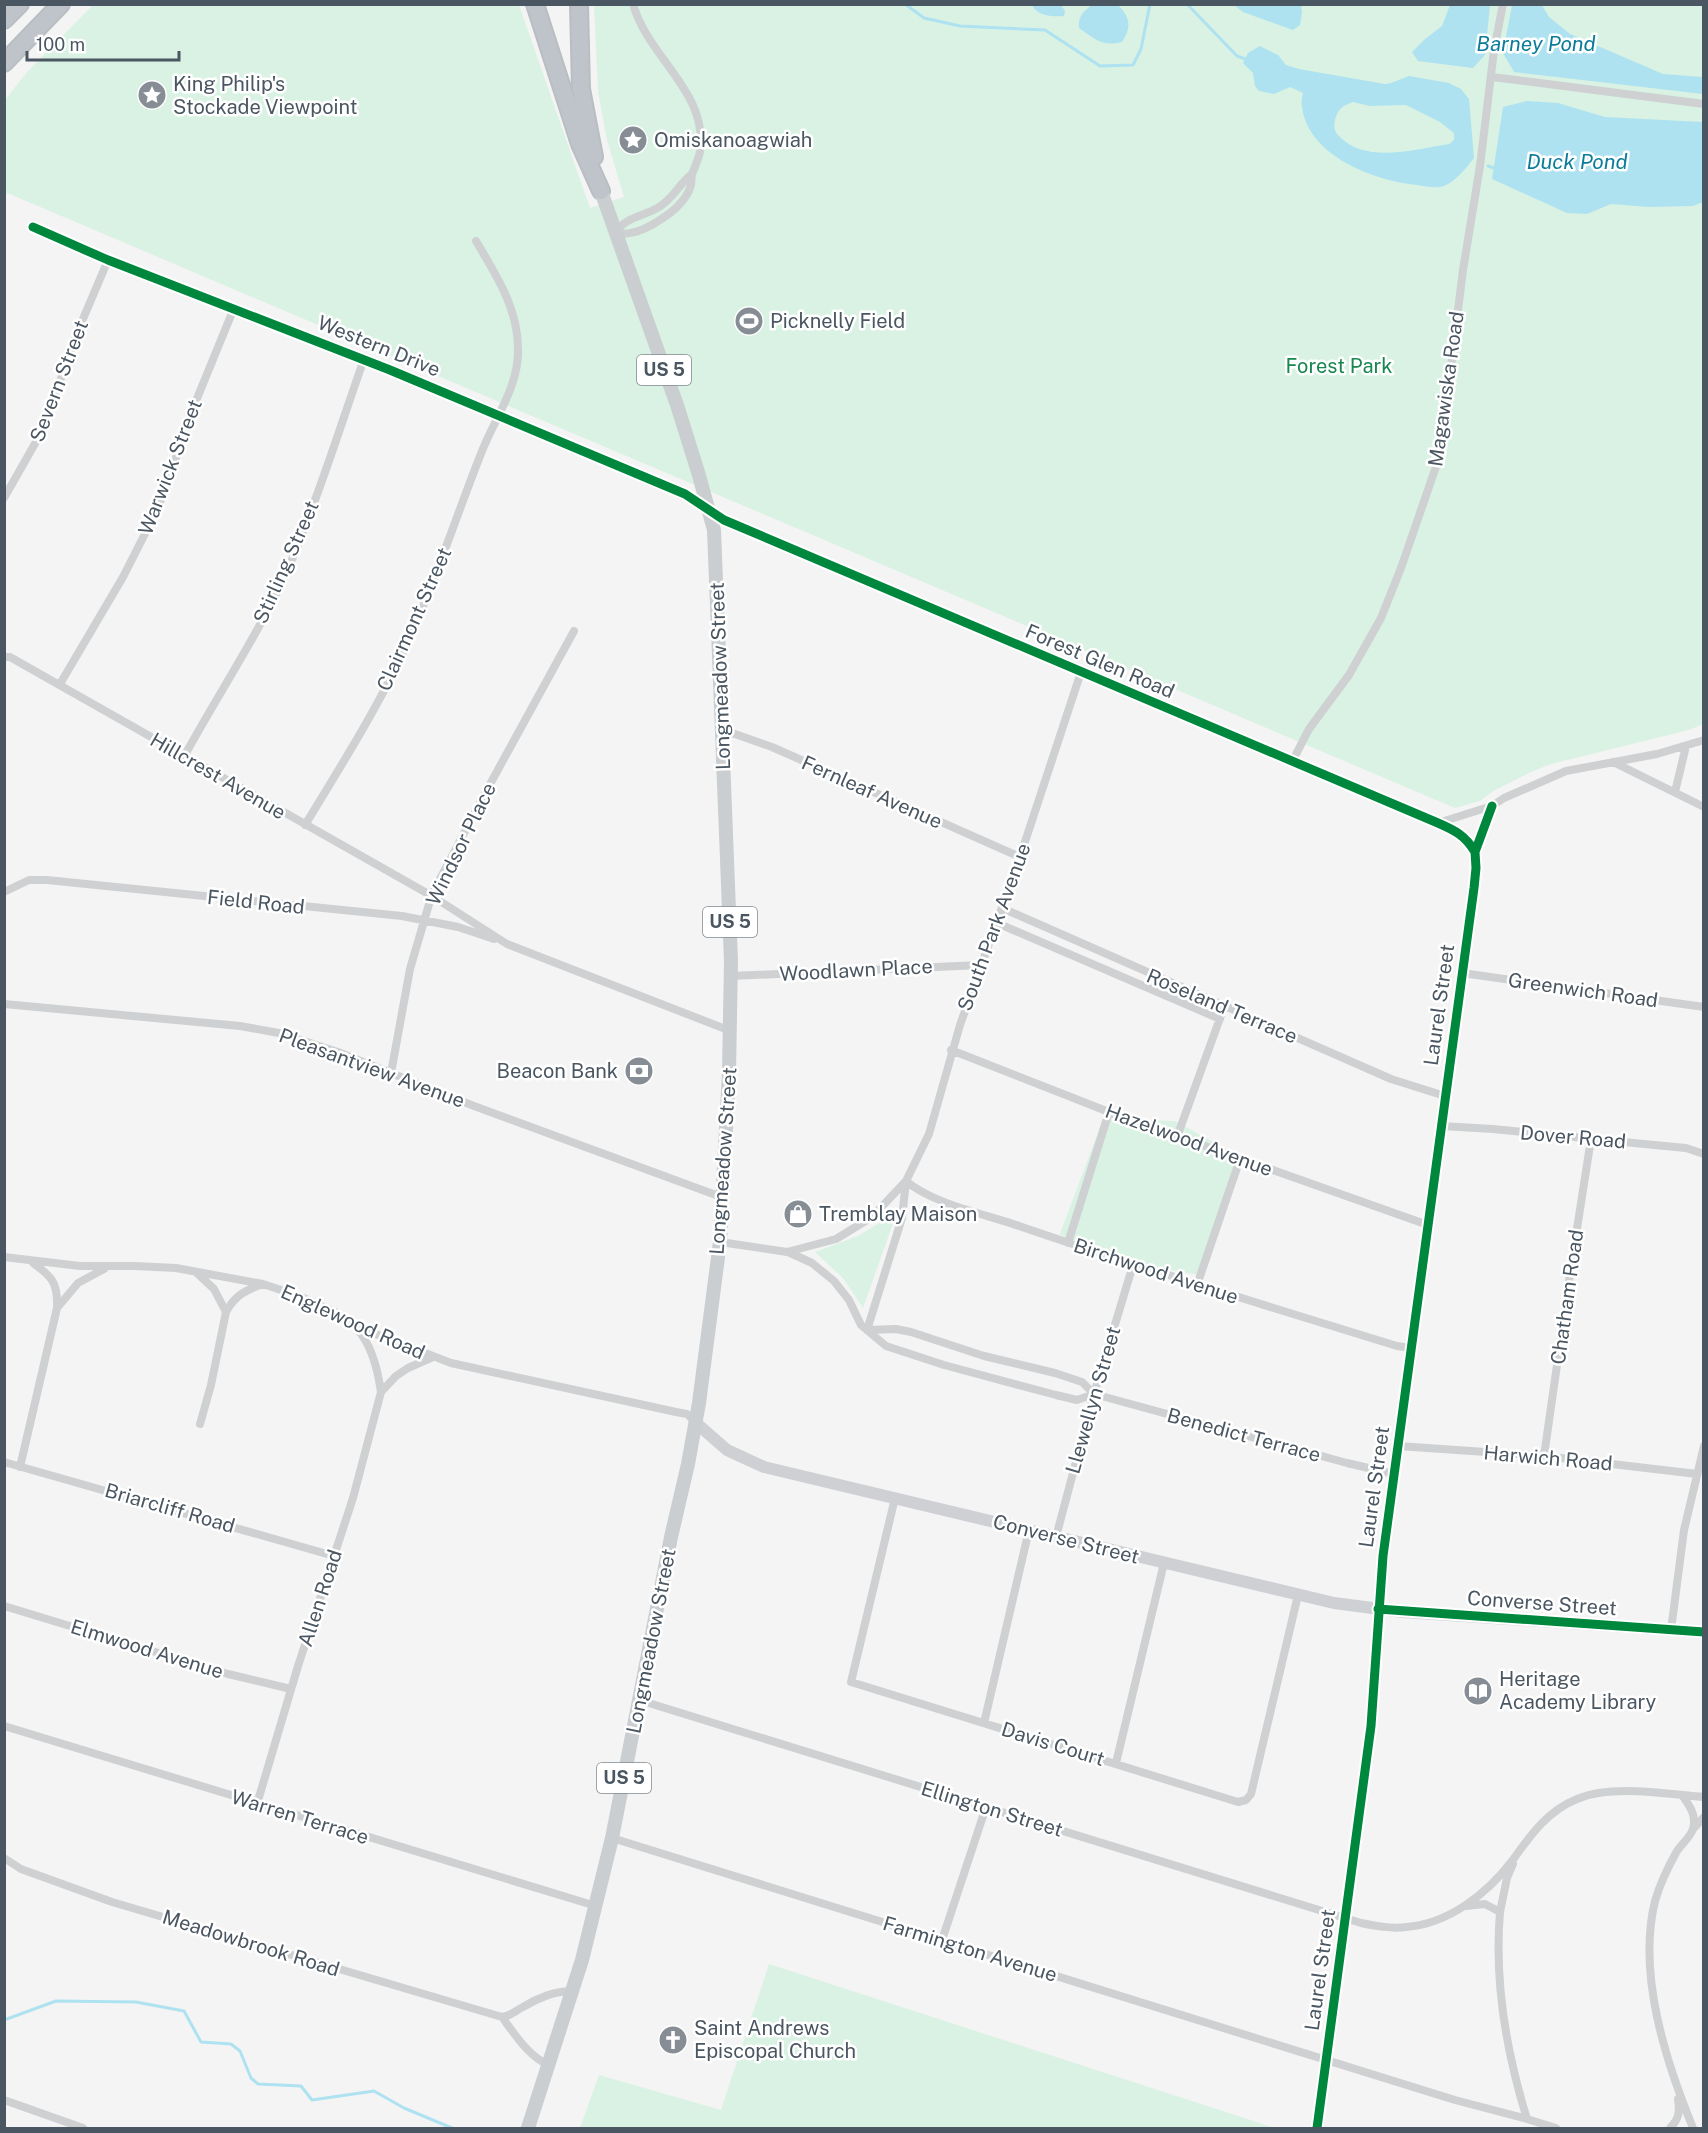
<svg xmlns="http://www.w3.org/2000/svg" width="1708" height="2133" viewBox="0 0 1708 2133" font-family="'Public Sans',sans-serif">
	<style>
		.green { fill: #d9f2e3 }
		.water { fill: #aee2f0; fill-rule: evenodd }
		.lines { fill: none; stroke-linecap: round; stroke-linejoin: round }
		.stream { stroke: #aee2f0; stroke-width: 3 }
		.motorway-casing { stroke: #b9bec3; stroke-width: 20 }
		.minor { stroke: #ced0d2; stroke-width: 8 }
		.tertiary { stroke: #ced0d2; stroke-width: 10 }
		.secondary { stroke: #ced0d4; stroke-width: 12 }
		.primary { stroke: #caced1; stroke-width: 14 }
		.motorway { stroke: #bec4c9; stroke-width: 16 }
		.cycleway-casing { stroke: #fff; stroke-width: 13 }
		.cycleway { stroke: #00873e; stroke-width: 9 }
		.labels { text-anchor: middle; stroke-width: 5; stroke-linejoin: round; paint-order: stroke }
		.shield { fill: #fff; stroke: #808990; stroke-width: 1.5 }
		.shield-label { font-size: 18px; font-weight: bold; fill: #4a5661 }
		.poi-label { font-size: 20px; fill: #4a5661; stroke: #fff; text-anchor: start }
		.street-label { font-size: 20px; fill: #4a5661; stroke: #fff }
		.park-label { font-size: 20px; fill: #17864f; stroke: #fff }
		.water-label { font-size: 21px; font-style: italic; fill: #0c7c9b; stroke: #fff }
	</style>
	<rect width="100%" height="100%" fill="#f4f4f4"/>
	<path class="green" d="M93,5H519L590,208L624,197L607,140L598,92L594,5H1703V724L1689,730L1551,764L1531,772L1493,791L1480,801L1455,808L5,192L4,101L28,71Z
		M1103,1119L1175,1121L1237,1155L1199,1275L1111,1259L1060,1234Z
		M897,1212L863,1308L843,1278L815,1252L858,1236Z
		M769,1964L1275,2128H1276H580L599,2075L721,2110Z"/>
	<path class="water" d="M1032,5H1061L1065,11L1064,16C1052,17 1037,16 1032,5Z
		M1092,5H1118C1130,17 1132,27 1122,42C1102,47 1095,39 1079,28C1078,16 1083,12 1092,5Z
		M1234,5H1301L1302,13L1300,25L1293,30L1243,12Z
		M1450,5H1490L1485,55L1473,68L1418,61L1412,52L1425,39L1442,26Z
		M1512,5H1542L1549,17L1570,34L1663,74L1703,77V94L1514,72L1503,53Z
		M1260,46L1278,55L1286,65L1299,69L1385,84L1391,83L1409,76L1449,83L1461,89L1469,99L1474,158C1466,168 1456,181 1444,186C1436,189 1425,186 1417,185C1375,181 1308,156 1302,107C1301,103 1302,97 1303,93L1290,87L1274,94L1259,91L1255,86L1253,73L1243,63L1248,53ZM1353,102L1370,106L1406,105L1440,122L1454,133V140L1449,144C1416,149 1366,164 1340,137C1335,133 1333,127 1335,120C1338,109 1342,106 1353,102Z
		M1527,101L1558,103L1605,117L1703,122V202L1693,206L1649,207L1611,204L1587,214L1567,213L1492,179L1503,107Z"/>
	<g class="lines">
		<path class="stream" d="M905,4L924,18L960,26L1045,30L1100,66L1133,65L1141,49L1150,4
			M1187,4L1237,56L1248,60
			M1488,166L1497,169
			M4,2020L56,2001L136,2002L184,2011L201,2042L231,2044L240,2051L251,2078L258,2084L301,2086L312,2100L374,2091L404,2108L452,2128"/>
		<g class="motorway-casing">
			<path id="motorway" d="M535,4L580,144L601,191
				M579,4L581,89L594,157
				M4,20L20,4
				M4,63L61,4"/>
		</g>
		<path class="minor" d="M633,4C648,58 709,92 700,152C698,160 695,167 692,174C691,179 692,184 690,188C687,197 678,207 670,213C655,224 635,237 616,233C624,217 645,216 659,207C673,199 679,184 692,174
			M1492,77L1704,104
			M33,227C128,270 227,304 324,343C445,392 565,443 685,494L707,509
			M4,498L41,433L80,326L108,260
			M4,657H10L432,896L507,944L723,1028H730
			M60,684L123,577L153,518L168,483L187,423L234,308
			M722,731L735,734L772,747L1020,857
			M185,755C220,691 262,629 291,562C319,496 340,427 364,359
			M1292,762L1309,729L1349,675L1381,618L1401,568L1440,455L1463,270L1480,166L1494,50L1503,4
			M1613,762L1704,807
			M1675,792L1686,746
			M1438,823L1492,806L1504,798L1566,771L1657,754L1704,740
			M305,825C339,769 374,714 402,655C433,589 455,519 482,451C495,418 519,386 518,349C518,308 496,275 476,241
			M1475,852L1492,806
			M4,892L29,880H47L402,916L458,927L494,939
			M1002,908L1391,1079L1445,1096
			M997,923L1220,1019
			M1462,973L1704,1007
			M731,976L981,965
			M4,1004L240,1026L279,1033L338,1052L474,1106L724,1198
			M951,1050L1109,1112L1428,1225
			M391,1073L410,969L432,894L483,797L574,631
			M1441,1126L1493,1129L1644,1144L1686,1148L1704,1154
			M1177,1137L1224,1007
			M906,1181C933,1204 985,1214 1019,1226C1144,1269 1271,1307 1397,1346L1411,1348
			M720,1242L787,1252L836,1239L872,1217L906,1181L929,1134L960,1025L1020,857L1081,672
			M1068,1243L1109,1112
			M788,1252L812,1263L834,1281L849,1300L861,1325L886,1346L944,1365L1056,1395L1077,1400L1094,1394
			M4,1257L80,1266H134L176,1268L263,1284L299,1296L337,1313L355,1326L451,1363L676,1412L687,1414L695,1422
			M198,1274L214,1289L226,1312L211,1385L200,1424
			M1197,1285L1240,1159
			M57,1308L78,1283L104,1269
			M226,1312C235,1295 246,1290 263,1284
			M357,1329C372,1345 378,1371 381,1392
			M867,1330L896,1329L911,1332L984,1356L1055,1373L1082,1382L1094,1394L1347,1463L1394,1474
			M867,1330L902,1218L906,1181
			M1398,1446L1544,1456L1697,1474
			M1544,1456L1571,1267L1591,1139
			M4,1462L334,1556
			M20,1467L57,1308C58,1284 53,1277 33,1263
			M895,1498L851,1682L1238,1802L1246,1800L1251,1794L1298,1595
			M1056,1537L1094,1394L1133,1265
			M4,1606L228,1674L291,1689
			M1671,1630L1684,1530L1704,1446
			M639,1700L1361,1923C1376,1926 1391,1929 1406,1927C1448,1924 1487,1894 1512,1861C1530,1836 1547,1811 1577,1799C1612,1784 1666,1794 1704,1797
			M984,1723L1029,1530
			M4,1726L596,1906
			M1116,1763L1164,1563
			M1682,1795C1689,1805 1697,1815 1693,1829C1691,1836 1682,1844 1677,1851C1668,1867 1660,1884 1655,1901C1637,1974 1666,2062 1693,2128
			M257,1804L298,1666L353,1498L381,1392L396,1376L408,1368L433,1357
			M1693,1829L1704,1817
			M612,1838L1455,2100L1527,2119L1556,2128
			M4,1858L21,1869L112,1902L502,2017C511,2016 515,2011 523,2007C536,1999 558,1989 573,1992
			M1466,1906L1485,1904L1500,1912C1494,1983 1506,2051 1527,2119
			M1500,1912L1507,1878L1513,1864
			M942,1940L986,1807
			M502,2017C516,2036 528,2056 550,2066
			M4,2100L83,2128
			M1670,2128C1679,2119 1680,2112 1678,2099"/>
		<path class="tertiary" d="M707,509L724,520L743,528L1438,823C1475,840 1478,848 1474,888L1383,1556L1371,1726L1317,2128"/>
		<path class="secondary" d="M695,1422L727,1450L764,1467L1334,1603L1403,1612L1704,1632"/>
		<path class="primary" d="M528,2128L582,1960L612,1838L671,1537L688,1464L699,1403L720,1242L729,1072L731,961L714,530L698,472L677,405L601,191"/>
		<use href="#motorway" class="motorway"/>
		<g class="cycleway-casing">
			<path id="cycleway" d="M33,227L108,260L390,370L685,494L724,520L1438,823C1454,830 1465,835 1475,852
				M1378,1609L1704,1632
				M1317,2128L1371,1726L1383,1556L1474,888L1476,868L1475,852L1492,806"/>
		</g>
		<use href="#cycleway" class="cycleway"/>
	</g>
	<defs>
		<g id="sight-disc" transform="scale(1.5)"><circle r="9.5" fill="#868d94" stroke="#fff"/><path d="M0-6L1.8-2.2L6-1.7L2.9 1.2L3.7 5.4L0 3.3L-3.7 5.4L-2.9 1.2L-6-1.7L-1.8-2.2Z" fill="#fff"/></g>
		<g id="stadium-disc" transform="scale(1.5)"><circle r="9.5" fill="#868d94" stroke="#fff"/><path d="M0-5a6.5 5 0 1 0 0 10a6.5 5 0 1 0 0-10ZM-3.5-1.8h7v3.6h-7Z" fill="#fff"/></g>
		<g id="bank-disc" transform="scale(1.5)"><circle r="9.5" fill="#868d94" stroke="#fff"/><path d="M-6-4H6V4H-6ZM0-2.3a2.3 2.3 0 1 0 0 4.6a2.3 2.3 0 1 0 0-4.6Z" fill="#fff"/></g>
		<g id="shop-disc" transform="scale(1.5)"><circle r="9.5" fill="#868d94" stroke="#fff"/><path d="M-5-2.5h2.3a2.7 3.5 0 0 1 5.4 0H5L5.5 6h-11ZM-1.5-2.5h3a1.5 2.3 0 0 0-3 0Z" fill="#fff"/></g>
		<g id="library-disc" transform="scale(1.5)"><circle r="9.5" fill="#868d94" stroke="#fff"/><path d="M-6-4Q-3-5.5-.7-3.5V5Q-3 3-6 4ZM6-4Q3-5.5 .7-3.5V5Q3 3 6 4Z" fill="#fff"/></g>
		<g id="church-disc" transform="scale(1.5)"><circle r="9.5" fill="#868d94" stroke="#fff"/><path d="M-1.2-6h2.4v3.5h3.3v2.4h-3.3V6h-2.4V-.1h-3.3v-2.4h3.3Z" fill="#fff"/></g>
	</defs>
	<g fill-rule="evenodd">
		<use href="#sight-disc" x="152" y="95"/>
		<use href="#sight-disc" x="633" y="140"/>
		<use href="#stadium-disc" x="749" y="321"/>
		<use href="#bank-disc" x="639" y="1071"/>
		<use href="#shop-disc" x="798" y="1214"/>
		<use href="#library-disc" x="1478" y="1691"/>
		<use href="#church-disc" x="673" y="2040"/>
	</g>
	<g class="labels">
		<g class="shield">
			<rect x="637" y="355" width="54" height="30" rx="4.5"/>
			<rect x="703" y="907" width="54" height="30" rx="4.5"/>
			<rect x="597" y="1763" width="54" height="30" rx="4.5"/>
		</g>
		<g class="shield-label">
			<text x="664" y="376">US 5</text>
			<text x="730" y="928">US 5</text>
			<text x="624" y="1784">US 5</text>
		</g>
		<g class="poi-label">
			<text x="173" y="91">King Philip's<tspan x="173" dy="23">Stockade Viewpoint</tspan></text>
			<text x="654" y="147">Omiskanoagwiah</text>
			<text x="770" y="328">Picknelly Field</text>
			<text x="618" y="1078" text-anchor="end">Beacon Bank</text>
			<text x="819" y="1221">Tremblay Maison</text>
			<text x="1499" y="1686">Heritage<tspan x="1499" dy="23">Academy Library</tspan></text>
			<text x="694" y="2035">Saint Andrews<tspan x="694" dy="23">Episcopal Church</tspan></text>
		</g>
		<g class="street-label">
			<text transform="translate(379 346) rotate(22)" y="7">Western Drive</text>
			<text transform="translate(59 381) rotate(-69)" y="7">Severn Street</text>
			<text transform="translate(1446 389) rotate(-82)" y="7">Magawiska Road</text>
			<text transform="translate(170 467) rotate(-69)" y="7">Warwick Street</text>
			<text transform="translate(286 562) rotate(-66)" y="7">Stirling Street</text>
			<text transform="translate(414 619) rotate(-66)" y="7">Clairmont Street</text>
			<text transform="translate(1100 661) rotate(23)" y="7">Forest Glen Road</text>
			<text transform="translate(720 676) rotate(-92)" y="7">Longmeadow Street</text>
			<text transform="translate(218 776) rotate(30)" y="7">Hillcrest Avenue</text>
			<text transform="translate(872 792) rotate(24)" y="7">Fernleaf Avenue</text>
			<text transform="translate(461 844) rotate(-64)" y="7">Windsor Place</text>
			<text transform="translate(256 902) rotate(6)" y="7">Field Road</text>
			<text transform="translate(994 927) rotate(-70)" y="7">South Park Avenue</text>
			<text transform="translate(856 970) rotate(-3)" y="7">Woodlawn Place</text>
			<text transform="translate(1583 990) rotate(8)" y="7">Greenwich Road</text>
			<text transform="translate(1439 1005) rotate(-82)" y="7">Laurel Street</text>
			<text transform="translate(1222 1006) rotate(23)" y="7">Roseland Terrace</text>
			<text transform="translate(372 1068) rotate(20)" y="7">Pleasantview Avenue</text>
			<text transform="translate(1573 1137) rotate(5)" y="7">Dover Road</text>
			<text transform="translate(1189 1140) rotate(20)" y="7">Hazelwood Avenue</text>
			<text transform="translate(723 1161) rotate(-86)" y="7">Longmeadow Street</text>
			<text transform="translate(1156 1271) rotate(18)" y="7">Birchwood Avenue</text>
			<text transform="translate(1567 1297) rotate(-82)" y="7">Chatham Road</text>
			<text transform="translate(353 1322) rotate(24)" y="7">Englewood Road</text>
			<text transform="translate(1093 1400) rotate(-74)" y="7">Llewellyn Street</text>
			<text transform="translate(1244 1435) rotate(15)" y="7">Benedict Terrace</text>
			<text transform="translate(1548 1458) rotate(5)" y="7">Harwich Road</text>
			<text transform="translate(1374 1487) rotate(-82)" y="7">Laurel Street</text>
			<text transform="translate(170 1508) rotate(16)" y="7">Briarcliff Road</text>
			<text transform="translate(1066 1539) rotate(14)" y="7">Converse Street</text>
			<text transform="translate(320 1598) rotate(-72)" y="7">Allen Road</text>
			<text transform="translate(1542 1603) rotate(4)" y="7">Converse Street</text>
			<text transform="translate(651 1641) rotate(-79)" y="7">Longmeadow Street</text>
			<text transform="translate(147 1649) rotate(17)" y="7">Elmwood Avenue</text>
			<text transform="translate(1053 1744) rotate(17)" y="7">Davis Court</text>
			<text transform="translate(992 1809) rotate(17)" y="7">Ellington Street</text>
			<text transform="translate(300 1817) rotate(17)" y="7">Warren Terrace</text>
			<text transform="translate(251 1943) rotate(17)" y="7">Meadowbrook Road</text>
			<text transform="translate(970 1949) rotate(17)" y="7">Farmington Avenue</text>
			<text transform="translate(1320 1970) rotate(-82)" y="7">Laurel Street</text>
		</g>
		<g class="park-label">
			<text x="1339" y="373">Forest Park</text>
		</g>
		<g class="water-label">
			<text x="1536" y="51">Barney Pond</text>
			<text x="1577" y="169">Duck Pond</text>
		</g>
	</g>
	<rect width="1708" height="2133" fill="none" stroke="#4a5661" stroke-width="12"/>
	<path d="M27 51v9h152v-9" fill="none" stroke="#4a5661" stroke-width="3"/>
	<text x="36" y="51" font-size="18" fill="#4a5661" stroke="#ffffff" stroke-width="4.5" paint-order="stroke">100 m</text>
</svg>
